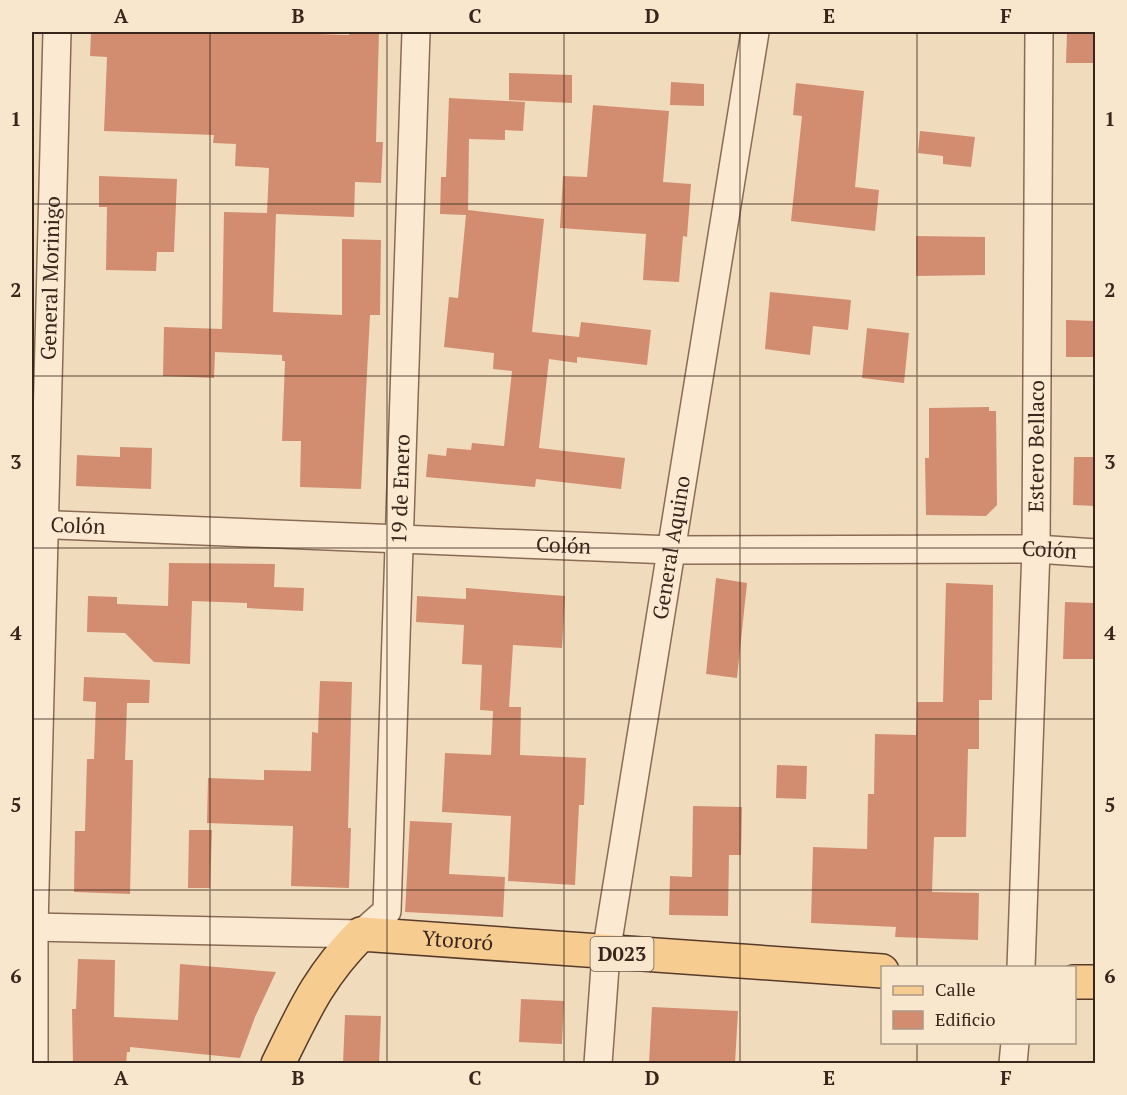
<svg xmlns="http://www.w3.org/2000/svg" width="1127" height="1095" viewBox="0 0 1127 1095" font-family="'PT Serif',serif">
	<style>
		.building { fill: #d28d70 }
		.lines { fill: none; stroke-linecap: round; stroke-linejoin: round }
		.minor-casing { stroke: #8a6b55; stroke-width: 30 }
		.major-casing { stroke: #573a2a; stroke-width: 36 }
		.minor { stroke: #fbe9d1; stroke-width: 27 }
		.major { stroke: #f7cc91; stroke-width: 33 }
		.grid { fill: none; stroke: #38251b; stroke-width: 1.5; stroke-opacity: 0.55 }
		.labels { text-anchor: middle; stroke-width: 4.5; stroke-linejoin: round; paint-order: stroke }
		.shield { fill: #f8e6cd; stroke: #725f50; stroke-width: 1.5 }
		.shield-label { font-size: 20px; font-weight: bold; fill: #38251b }
		.street-label { font-size: 21px; fill: #38251b; stroke: #f8e6cd }
		.neatline { fill: none; stroke: #38251b; stroke-width: 2 }
		.grid-label { font-size: 20px; text-anchor: middle; font-weight: bold; fill: #38251b }
	</style>
	<rect width="100%" height="100%" fill="#f1dbbd"/>
	<path class="building" d="M91,32H258L349,35V32H379L376,142H383L381,183L355,182L354,217L276,214L273,312L342,315V239L381,240L380,315H370L361,489L300,487L301,441H282L285,361H282V355L215,352L214,378L163,376L164,327L222,329L224,212L267,213L269,168L235,166L236,144L213,143L214,135L104,131L107,57L90,56Z
		M1067,32H1095V63H1066Z
		M509,73L572,75V103L509,100Z
		M671,82L704,84V106L670,105Z
		M796,83L864,91L855,187L879,190L875,231L791,221L802,116L793,115Z
		M449,98L525,102L523,131L505,130V140L469,139L468,210L544,219L532,332L579,337L581,322L651,330L647,365L577,357V363L549,359L539,448L625,458L621,489L536,479L535,487L426,477L428,454L446,456L447,448L471,450L472,443L504,446L512,371L493,369L494,353L444,347L449,297L458,298L466,215L440,214L441,177H446Z
		M593,105L669,111L663,182L691,184L687,237L683,236L679,282L643,280L646,234L560,228L563,176L587,177Z
		M920,131L975,137L971,167L943,164V156L918,153Z
		M99,176L177,179L174,252H157L156,271L106,270L107,207H99Z
		M916,236L985,237V275L916,276Z
		M770,292L851,300L848,330L813,326L810,355L765,349Z
		M1066,320L1095,321V357H1066Z
		M867,328L909,333L904,383L862,378Z
		M989,407V411H996L997,505L986,516L926,515L925,458H929V408Z
		M120,447L152,448L151,489L76,486L77,455L120,457Z
		M1074,457H1095V506L1073,505Z
		M169,563L275,564L274,587L304,588L303,611L247,608V603L192,601L190,664L154,662L125,633L87,632L88,596L117,597V604L168,606Z
		M716,578L747,583L737,678L706,674Z
		M946,583L993,585L992,700H979V749H968L966,837H934L932,892L979,893L978,940L895,937L896,927L811,923L813,847L867,849L868,794H874L875,734L916,735L917,702H943Z
		M466,588L565,596L562,648L513,645L509,707H521L520,755L586,758L584,805H579L575,885L508,881L511,816L442,812L445,753L491,755L493,711L480,710L482,665L462,664L464,625L416,622L417,596L466,599Z
		M1065,602L1095,603V659H1063Z
		M84,677L150,680L149,703H127L125,760H133L130,894L74,892L75,831H85L87,759H94L96,702L83,701Z
		M320,681L352,682L348,828H351L349,888L291,886L293,826L207,823L208,778L264,780V770L311,771L312,732L318,733Z
		M777,765L807,766L806,799L776,798Z
		M693,806L742,807L741,855H729L728,916L669,915L670,876L692,877Z
		M410,821L452,823L449,874L505,877L503,917L405,912Z
		M189,830H212L210,888H188Z
		M78,959L115,960L114,1017L178,1020L180,964L276,972L255,1017L240,1058L130,1047V1052H127L126,1064H73L72,1009H76Z
		M521,999L564,1001L562,1044L519,1042Z
		M652,1007L738,1011L735,1064H649Z
		M345,1015L381,1016L379,1064H343Z"/>
	<g class="lines">
		<g class="minor-casing">
			<g id="minor">
				<path id="s1" d="M32,524L671,550L1036,549L1096,553"/>
				<path id="s2" d="M32,927L361,934L387,911L416,32"/>
				<path id="s3" d="M1021,968L1036,549L1039,32"/>
				<path id="s4" d="M34,1064V927L57,32"/>
				<path id="s5" d="M598,1064L606,953L755,32"/>
				<path d="M1013,1064L1015,1042"/>
			</g>
		</g>
		<g class="major-casing">
			<g id="major">
				<path d="M1074,982H1096"/>
				<path id="s6" d="M278,1064C304,1011 319,976 361,934L882,971"/>
			</g>
		</g>
		<use href="#minor" class="minor"/>
		<use href="#major" class="major"/>
	</g>
	<path class="grid" d="M210,32V1064M387,32V1064M564,32V1064M740,32V1064M917,32V968M32,204H1096M32,376H1096M32,548H1096M32,719H1096M32,890H1096M917,1042V1064"/>
	<g class="labels">
		<rect class="shield" x="590.5" y="937" width="63" height="34" rx="4.5"/>
		<g class="shield-label">
			<text x="622" y="961">D023</text>
		</g>
		<g class="street-label">
			<text dy="7" stroke="none"><textPath href="#s4" startOffset="786">General Morinigo</textPath></text>
			<text dy="7" stroke="none"><textPath href="#s3" startOffset="522">Estero Bellaco</textPath></text>
			<text dy="7" stroke="none"><textPath href="#s2" startOffset="786">19 de Enero</textPath></text>
			<text dy="7" stroke="none"><textPath href="#s1" startOffset="46">Colón</textPath></text>
			<text dy="7" stroke="none"><textPath href="#s1" startOffset="532">Colón</textPath></text>
			<text dy="7" stroke="none"><textPath href="#s5" startOffset="522">General Aquino</textPath></text>
			<text dy="7" stroke="none"><textPath href="#s1" startOffset="1018">Colón</textPath></text>
			<text dy="7" stroke="none"><textPath href="#s6" startOffset="252">Ytororó</textPath></text>
		</g>
	</g>
	<rect width="1127" height="1095" fill="none" stroke="#f8e6cd" stroke-width="66"/>
	<rect x="881" y="966" width="195" height="78" fill="#f8e6cd" stroke="#ab9986" stroke-width="1.5"/>
	<rect x="893" y="986" width="30" height="9" fill="#f7cc91" stroke="#ab9986" stroke-width="1.5"/>
	<text x="935" y="996" font-size="18" fill="#38251b">Calle</text>
	<rect x="893" y="1011" width="30" height="18" fill="#d28d70" stroke="#ab9986" stroke-width="1.5"/>
	<text x="935" y="1026" font-size="18" fill="#38251b">Edificio</text>
	<rect x="33" y="33" width="1061" height="1029" class="neatline"/>
	<g class="grid-label">
		<text x="121" y="23">A</text>
		<text x="298" y="23">B</text>
		<text x="475" y="23">C</text>
		<text x="652" y="23">D</text>
		<text x="829" y="23">E</text>
		<text x="1006" y="23">F</text>
		<text x="16" y="126">1</text>
		<text x="1110" y="126">1</text>
		<text x="16" y="297">2</text>
		<text x="1110" y="297">2</text>
		<text x="16" y="469">3</text>
		<text x="1110" y="469">3</text>
		<text x="16" y="640">4</text>
		<text x="1110" y="640">4</text>
		<text x="16" y="812">5</text>
		<text x="1110" y="812">5</text>
		<text x="16" y="983">6</text>
		<text x="1110" y="983">6</text>
		<text x="121" y="1085">A</text>
		<text x="298" y="1085">B</text>
		<text x="475" y="1085">C</text>
		<text x="652" y="1085">D</text>
		<text x="829" y="1085">E</text>
		<text x="1006" y="1085">F</text>
	</g>
</svg>
